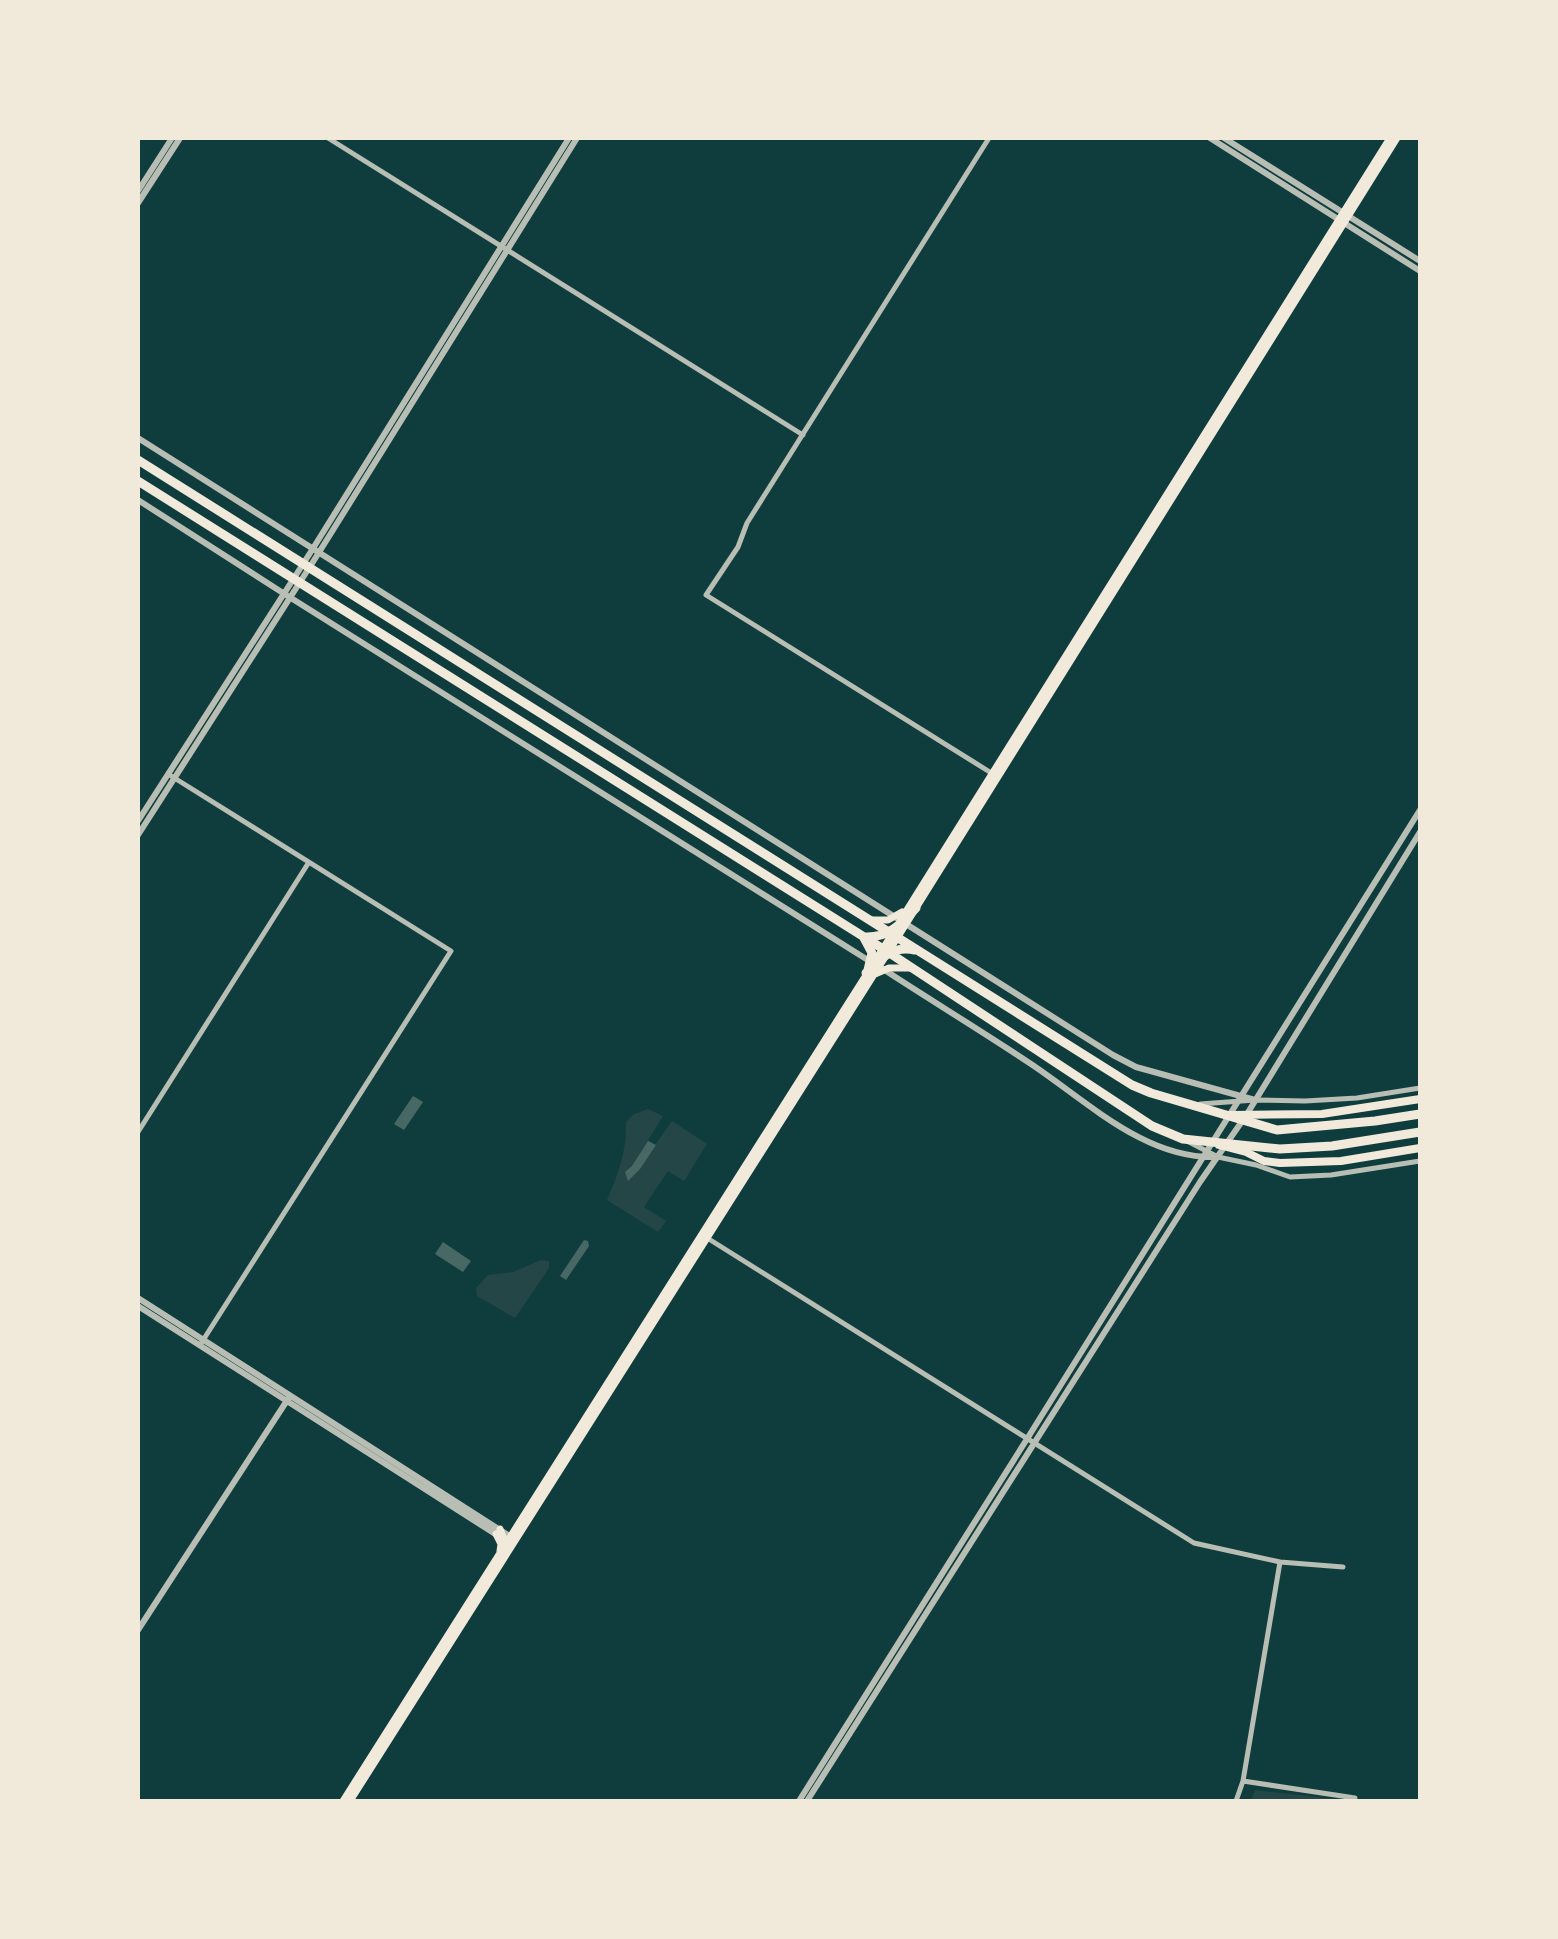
<svg xmlns="http://www.w3.org/2000/svg" width="1558" height="1939" viewBox="0 0 1558 1939" font-family="'Golos Text',sans-serif">
	<style>
		.green { fill: #244646 }
		.building { fill: #486865 }
		.lines { fill: none; stroke-linecap: round; stroke-linejoin: round }
		.minor { stroke: #b8beb3; stroke-width: 5 }
		.tertiary { stroke: #b8beb3; stroke-width: 6 }
		.secondary { stroke: #f1e9da; stroke-width: 7 }
		.primary { stroke: #f1e9da; stroke-width: 8 }
		.trunk { stroke: #f1e9da; stroke-width: 9 }
	</style>
	<rect width="100%" height="100%" fill="#0f3d3e"/>
	<path class="green" d="M648,1109L663,1116L648,1140L655,1145L672,1121L707,1144L684,1181L668,1171L644,1207L666,1221L658,1232L607,1200C618,1174 627,1151 626,1122L634,1114Z
		M541,1260L549,1261V1268L515,1318L477,1296L476,1288L488,1275L513,1272Z
		M1255,1790L1352,1801H1251Z"/>
	<path class="building" d="M413,1096L423,1102L404,1130L394,1124Z
		M648,1141L656,1145L640,1169L628,1181L625,1172L632,1166Z
		M584,1240L588,1241L589,1246L566,1280L560,1276Z
		M443,1242L471,1261L463,1272L435,1254Z"/>
	<g class="lines">
		<path class="minor" d="M328,138L803,435
			M989,138L747,523L738,547L706,595L993,774
			M168,774L451,951L200,1345
			M1200,1104L1255,1100L1305,1101L1357,1098L1420,1088
			M138,1132L309,862
			M1189,1142L1218,1157L1256,1165L1290,1177L1331,1175L1420,1161
			M704,1236L1194,1543L1280,1562L1243,1781L1236,1801
			M1280,1562L1343,1567
			M1243,1781L1355,1798"/>
		<path class="tertiary" d="M1210,138L1420,271
			M1224,138L1420,261
			M138,191L172,138
			M138,203L180,138
			M138,438L1113,1055L1136,1067L1255,1100
			M138,500L283,593L871,962
			M138,821L312,550L569,138
			M138,835L318,554L577,138
			M883,969C932,1001 983,1032 1031,1064C1088,1102 1146,1160 1218,1157
			M138,1298L514,1539
			M138,1306L500,1537
			M138,1630L288,1399
			M799,1801L1027,1439L1420,810
			M807,1801L1200,1182L1247,1114L1420,832"/>
		<path class="secondary" d="M873,920H888L902,912
			M900,921L1390,138
			M875,974L889,968H910
			M500,1529L506,1544
			M496,1534L501,1544L500,1551
			M343,1801L894,931
			M350,1801L906,924L1397,138"/>
		<path class="primary" d="M1230,1115L1322,1114L1420,1099
			M1219,1145L1246,1152L1264,1161L1280,1163L1341,1161L1420,1148"/>
		<path class="trunk" d="M138,460L1132,1085L1151,1093L1277,1130L1375,1121L1420,1114
			M138,481L888,952L1152,1126L1183,1139L1280,1149L1332,1146L1420,1132
			M865,937C888,938 901,924 916,908
			M864,938L872,953L868,970
			M866,973C881,958 893,945 915,950"/>
	</g>
	<rect width="1558" height="1939" fill="none" stroke="#f1e9da" stroke-width="280"/>
</svg>
